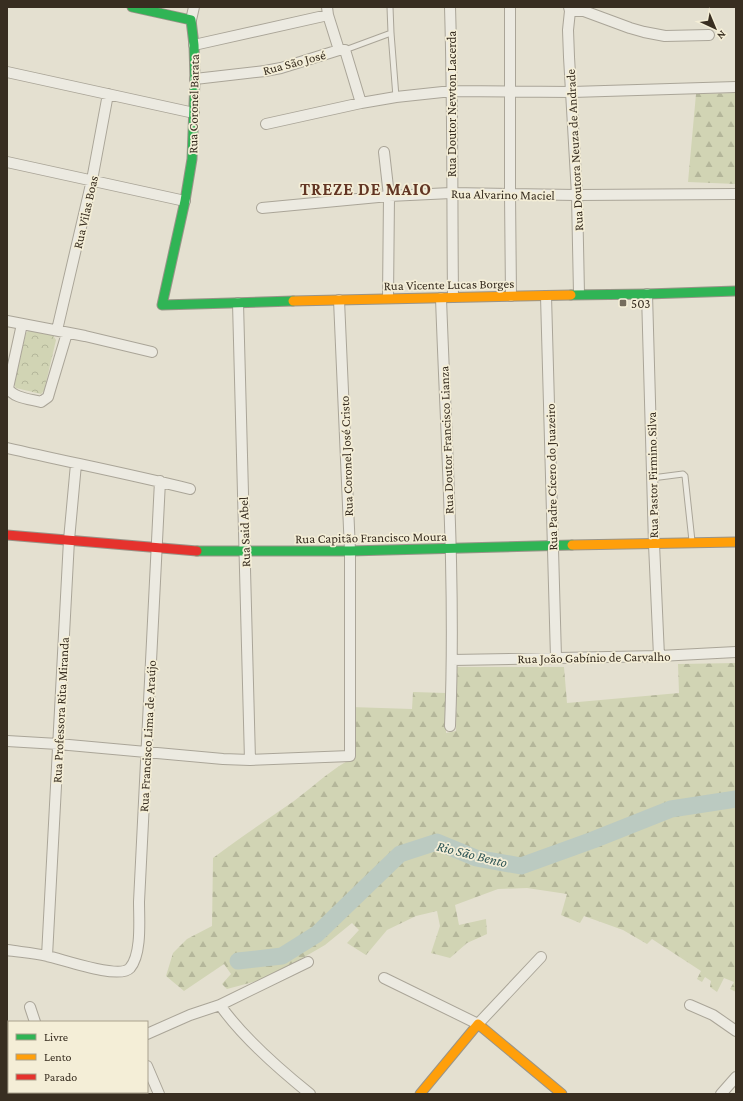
<svg xmlns="http://www.w3.org/2000/svg" width="743" height="1101" viewBox="0 0 743 1101" font-family="'Crimson Pro',serif">
	<style>
		.forest { fill: url(#forest-firs) }
		.park { fill: url(#park-crowns) }
		.lines { fill: none; stroke-linecap: round; stroke-linejoin: round }
		.river { stroke: #bbcac1; stroke-width: 17 }
		.lane-casing { stroke: #aaa598; stroke-width: 7 }
		.street-casing { stroke: #aaa598; stroke-width: 12 }
		.fast-casing { stroke: #999488; stroke-width: 11 }
		.slow-casing { stroke: #999488; stroke-width: 11 }
		.jam-casing { stroke: #999488; stroke-width: 11 }
		.lane { stroke: #eceae1; stroke-width: 5 }
		.street { stroke: #eceae1; stroke-width: 10 }
		.fast { stroke: #30b455; stroke-width: 9 }
		.slow { stroke: #ff9f0a; stroke-width: 9 }
		.jam { stroke: #e5322d; stroke-width: 9 }
		.poi-dot { fill: #746c5e; stroke: #f4eed7; stroke-width: 1.5 }
		.labels { text-anchor: middle; stroke-width: 3.5; stroke-linejoin: round; paint-order: stroke }
		.street-label { font-size: 13px; fill: #382e21; stroke: #f4eed7 }
		.poi-label { font-size: 13px; fill: #382e21; stroke: #f4eed7; text-anchor: start }
		.water-label { font-size: 14px; font-style: italic; fill: #315757; stroke: #f4eed7 }
		.district-label { font-size: 17px; font-weight: bold; letter-spacing: 1px; fill: #623523; stroke: #f4eed7 }
	</style>
	<defs>
		<pattern id="forest-firs" width="22" height="20" patternUnits="userSpaceOnUse"><rect width="22" height="20" fill="#d1d4b4"/><path d="M5 1l3.5 6h-7zM16 11l3.5 6h-7z" fill="#b4b69a"/></pattern>
		<pattern id="park-crowns" width="20" height="18" patternUnits="userSpaceOnUse"><rect width="20" height="18" fill="#d1d4b4"/><path d="M2 6a3 3 0 1 1 6 0M12 15a3 3 0 1 1 6 0" fill="none" stroke="#b4b69a"/></pattern>
	</defs>
	<rect width="100%" height="100%" fill="#e4e0d0"/>
	<path class="forest" d="M736,93V184L688,182L696,94Z
		M736,663V992L730,989L734,982L724,978L717,992L710,987L711,981L705,977L702,982L697,979L701,971L652,939L647,944L623,930L584,916L580,923L561,915L567,894L527,888L498,889L455,905L459,925L486,919L487,934L467,943L450,958L431,953L440,926L437,911L416,916L387,930L366,955L347,943L359,930L352,923L325,945L268,978L227,989L222,984L231,974L224,964L184,991L166,976L173,953L187,939L212,926L213,858C239,838 267,820 294,801C313,787 330,770 351,759V707L412,709L413,692L446,693V733L456,731L457,667H564L567,703L679,693L678,664Z"/>
	<path class="park" d="M30,329L52,334L56,340L44,391L41,394L16,388L14,384L26,333Z"/>
	<g class="lines">
		<path class="river" d="M238,961L282,956L317,934L400,854L437,842L476,858L521,866L593,840L671,809L736,799"/>
		<g class="lane-casing">
			<path id="lane" d="M390,7L391,33L396,97
				M345,50L391,33
				M652,478L683,474L685,476L692,541"/>
		</g>
		<g class="street-casing">
			<path id="street" d="M327,7L328,15L339,50
				M450,7C453,104 452,200 453,297
				M510,7V194L511,296
				M569,7L570,11L568,30L569,57L577,195L579,294
				M570,11H584L630,28L644,32L665,36L709,35
				M191,20L194,7
				M194,45L328,15
				M7,72L194,113
				M195,79L265,71L281,68L339,50H345L361,103
				M266,124L361,103L396,97L452,91L572,92L736,87
				M384,152L389,196L388,298
				M7,162L185,201
				M262,208L389,196L451,193L577,195L736,194
				M647,294L654,544L659,656
				M546,296L556,658
				M441,298C446,440 456,583 450,726
				M238,303L250,760
				M7,321L85,336L152,352
				M22,324L8,388C13,398 30,399 41,402L48,397L50,390L67,333
				M57,330L92,180L108,94
				M7,448C68,462 129,474 190,489
				M452,660L659,656L736,652
				M7,741L58,744L223,759L250,760L350,756V551L339,300
				M7,950C20,952 34,953 47,956C62,959 119,980 130,968C142,954 139,919 139,902L160,481
				M47,956L69,540L76,464
				M384,978L478,1024L541,957
				M220,1005C243,1038 279,1069 310,1094
				M690,1005L713,1015L736,1031
				M30,1007L35,1022
				M147,1034L190,1015L220,1005L308,962
				M147,1066L159,1094
				M7,1075L9,1074
				M59,1092V1094
				M721,1094L736,1077"/>
		</g>
		<g class="fast-casing">
			<path id="fast" d="M132,7L191,20L194,45L195,79L192,159L185,201L162,305L293,301
				M571,295L647,294L736,291
				M197,551H350L572,545"/>
		</g>
		<g class="slow-casing">
			<path id="slow" d="M293,301L571,295
				M572,545L736,542
				M420,1094L478,1024L562,1094"/>
		</g>
		<g class="jam-casing">
			<path id="jam" d="M7,535L197,551"/>
		</g>
		<use href="#lane" class="lane"/>
		<use href="#street" class="street"/>
		<use href="#fast" class="fast"/>
		<use href="#slow" class="slow"/>
		<use href="#jam" class="jam"/>
	</g>
	<rect class="poi-dot" x="619" y="299" width="8" height="8" rx="2"/>
	<g class="labels">
		<g class="street-label">
			<text transform="translate(294 62) rotate(-15)" y="5">Rua São José</text>
			<text transform="translate(193 104) rotate(-89)" y="5">Rua Coronel Barata</text>
			<text transform="translate(451 104) rotate(-90)" y="5">Rua Doutor Newton Lacerda</text>
			<text transform="translate(574 150) rotate(-93)" y="5">Rua Doutora Neuza de Andrade</text>
			<text transform="translate(503 194) rotate(1)" y="5">Rua Alvarino Maciel</text>
			<text transform="translate(85 212) rotate(-77)" y="5">Rua Vilas Boas</text>
			<text transform="translate(449 284) rotate(-1)" y="5">Rua Vicente Lucas Borges</text>
			<text transform="translate(446 440) rotate(-92)" y="5">Rua Doutor Francisco Lianza</text>
			<text transform="translate(346 456) rotate(-92)" y="5">Rua Coronel José Cristo</text>
			<text transform="translate(652 475) rotate(-91)" y="5">Rua Pastor Firmino Silva</text>
			<text transform="translate(551 477) rotate(-91)" y="5">Rua Padre Cícero do Juazeiro</text>
			<text transform="translate(244 532) rotate(-92)" y="5">Rua Said Abel</text>
			<text transform="translate(371 537) rotate(-1)" y="5">Rua Capitão Francisco Moura</text>
			<text transform="translate(594 657) rotate(-1)" y="5">Rua João Gabínio de Carvalho</text>
			<text transform="translate(60 710) rotate(-87)" y="5">Rua Professora Rita Miranda</text>
			<text transform="translate(147 736) rotate(-87)" y="5">Rua Francisco Lima de Araújo</text>
		</g>
		<g class="poi-label">
			<text x="631" y="308">503</text>
		</g>
		<g class="water-label">
			<text transform="translate(472 854) rotate(14)" y="5">Rio São Bento</text>
		</g>
		<g class="district-label">
			<text x="366" y="195">TREZE DE MAIO</text>
		</g>
	</g>
	<rect width="743" height="1101" fill="none" stroke="#382e21" stroke-width="16"/>
	<rect x="8" y="1021" width="140" height="72" fill="#f4eed7" stroke="#a9a18e"/>
	<rect x="16" y="1034" width="20" height="6" fill="#30b455" stroke="#a9a18e"/>
	<text x="44" y="1041" font-size="12" fill="#382e21">Livre</text>
	<rect x="16" y="1054" width="20" height="6" fill="#ff9f0a" stroke="#a9a18e"/>
	<text x="44" y="1061" font-size="12" fill="#382e21">Lento</text>
	<rect x="16" y="1074" width="20" height="6" fill="#e5322d" stroke="#a9a18e"/>
	<text x="44" y="1081" font-size="12" fill="#382e21">Parado</text>
	<g transform="translate(715 28) rotate(136)" stroke="#f4eed7" stroke-width="3" paint-order="stroke">
	<path d="M0-3L7 15L0 10L-7 15Z" fill="#382e21"/>
	<text y="-6" font-size="11" font-weight="bold" text-anchor="middle" fill="#382e21">N</text>
	</g>
</svg>
